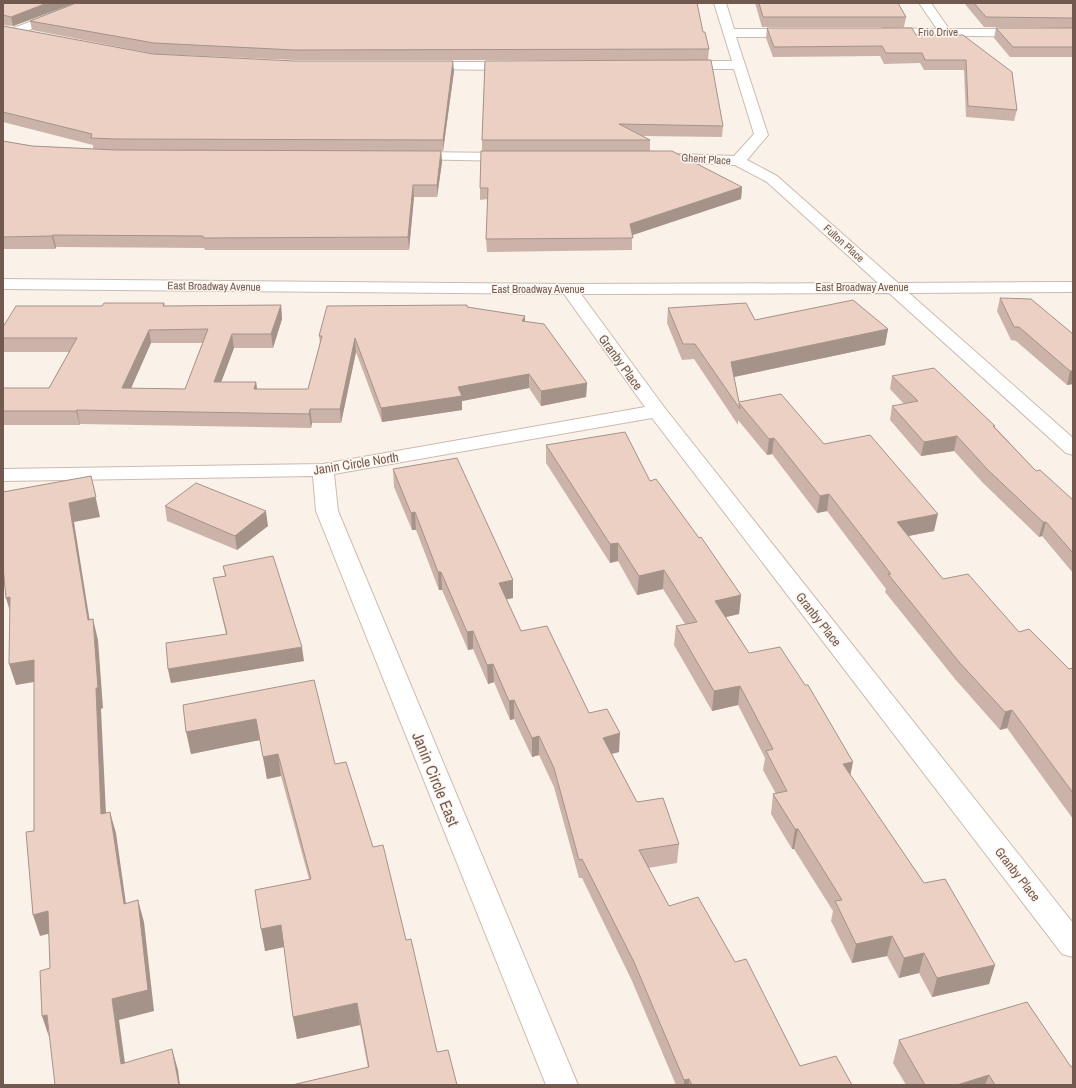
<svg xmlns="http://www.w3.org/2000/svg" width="1076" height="1088" viewBox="0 0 1076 1088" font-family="'Archivo Narrow',sans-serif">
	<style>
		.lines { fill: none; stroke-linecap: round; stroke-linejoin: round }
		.minor-casing { stroke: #cbbab0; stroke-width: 2 }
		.minor { fill: #fff; fill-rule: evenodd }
		.wall { fill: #cbb3a9; fill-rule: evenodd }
		.shaded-wall { fill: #a59289 }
		.building { fill: #ecd0c4; stroke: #a59289; fill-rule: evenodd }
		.labels { text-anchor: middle; stroke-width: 3; stroke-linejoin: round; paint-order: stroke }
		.far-street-label { font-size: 11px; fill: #715950; stroke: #fdf6ef }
		.street-label { font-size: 13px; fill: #715950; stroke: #fdf6ef }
		.near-street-label { font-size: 16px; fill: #715950; stroke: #fdf6ef }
	</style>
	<rect width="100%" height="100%" fill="#faf2e9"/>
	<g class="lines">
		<g class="minor-casing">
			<path id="minor" d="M79,3H95L93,5L3,40V32Z
				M714,3H726L734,29H795L799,30L801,33L799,36L795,37H736L768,135L747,160L777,176L898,283L1073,282V292L909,293L1073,438V455L1066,453L889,293L581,294L664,407L1073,923V957L1062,954L652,418L334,474L338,511L578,1085H546L316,511L313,476L3,481V469L323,464L645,407L564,294L3,289V279L569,284L878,283L767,182L735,165L654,161L649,160L647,157L649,154L654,153L734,156L754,134L734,69H683L679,68L677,65L679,62L683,61H732Z
				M919,3H931L949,29H1073V37L880,35L878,32L880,29L884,28L937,29Z
				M423,62H515L519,63L521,66L519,69L515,70L419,69L417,66L419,63Z
				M412,152L511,153L516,154L518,157L516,160L511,161L407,159L405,156L407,153Z"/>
		</g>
		<use href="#minor" class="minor"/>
	</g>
	<path class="wall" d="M3,3H75L13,26L3,25Z
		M755,3H898L906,17L904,27H762Z
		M964,3H1073V28L984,27Z
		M30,21L703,32L709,49L708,60H295L155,54L32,30Z
		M3,26L153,54L454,71L443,151H441L442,162L437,197H414L409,250H205L204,248L56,247L55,249H3V141L32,146L93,149V145L3,122Z
		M767,28L916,35H963L1017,110L1014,121L966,117L964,70H924L920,63L884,64L880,56L773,57L766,38Z
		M996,28H1073V57H1010L994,38Z
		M485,61L723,126L722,137L642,136L650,140V151L742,187L741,199L632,235V250L487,252L486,239L488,199L480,200V188L482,151V140Z
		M1000,298L1073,334V384L1067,385L1016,341L1011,340L997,311Z
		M164,303L165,306L281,305L282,319L273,348H234L221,382H256L257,389H308L320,343L319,336L467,307L525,316V321L587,383L586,397L541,406L529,388L462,401V410L382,422L356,352L341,423H312L311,428L80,424V425H3V388H49L69,352H3V327L102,306ZM151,343H203L185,389L131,388Z
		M668,308L755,320L888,329L885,345L734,377L739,402L824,444L934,531L908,536L943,579L1019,632L1069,669L1073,668V819L1007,728L1000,730L955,679L885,592L886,589L827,511L817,513L772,454L767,455L738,420V425L694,359L682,360L667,323Z
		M892,376L995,426V427L1036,471L1073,500V573L1042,536L1039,537L983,483L954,451L921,456L890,420L892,406L904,404L890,389Z
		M546,445L650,481L741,595L739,614L726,617L749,653L850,775L924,883L995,965L989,984L932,997L919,973L899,978L887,956L852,963L831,921L833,911L794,849H792L771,814L773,794H776L763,770L765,758L738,705L712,711L674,645L676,626L685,624L663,589L637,595L618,561L610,563L546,463Z
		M393,469L513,598L506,599L521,631L589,713L619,752L612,754L637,802L679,844L677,863L648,868L669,906L735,962L800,1066L852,1085H676L632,981L582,878H579L554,787L539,755L532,757L514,719L510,720L494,682L488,684L473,649L468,650L442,590H439L416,530H412L394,487Z
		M165,506L268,526L237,550L167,521Z
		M223,566L304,661L171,683L168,669L226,634L216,592L213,578L225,576Z
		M183,705L335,764L373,847L406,940L437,1052L368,1068L360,1025L297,1039L293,1017L284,947L265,951L309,879L281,776L267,779L260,740L191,754Z
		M899,1040L1071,1067L1073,1085H906L893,1063Z"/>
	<path class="shaded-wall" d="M47,3H75L13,26L11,17Z
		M453,61L454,71L443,151V140Z
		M441,151L442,162L437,197V185Z
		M413,185L414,197L409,250L408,237Z
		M742,187L741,199L630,236V224Z
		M53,235L56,247L55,249L52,236Z
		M281,305L282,319L273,348L271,334Z
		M525,316V329L522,321Z
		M888,329L885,345L729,378L731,362Z
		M149,330L151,343L125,402L122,388Z
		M232,334L234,348L216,396L214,382Z
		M355,338L356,352L341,423L340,409Z
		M1070,371H1073V384L1067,385Z
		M529,374V388L462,401V410L382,422L381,408L458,387Z
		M256,382L258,396L254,389Z
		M587,383L586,397L541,406V391Z
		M310,409L312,423L311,428L309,414Z
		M77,410L80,424V425L76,411Z
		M957,436L954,451L921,456L924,442Z
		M774,438L772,454L767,455L769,439Z
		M91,476L100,517L74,522L93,641L88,620L69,503Z
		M829,494L827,511L817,513L820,496Z
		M266,511L268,526L237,550L235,536Z
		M415,512L416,530H412L411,513Z
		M938,514L934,531L893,539L897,522Z
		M1043,522H1046L1042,536L1039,537Z
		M618,543V561L610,563V544Z
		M664,570L663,589L637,595L639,576Z
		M438,572H441L442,590H439Z
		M513,580V598L499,601V583Z
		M741,595L739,614L713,620L715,601Z
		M10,597L12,618L6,598Z
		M93,619L98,640L103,708L101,709L107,835L101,814Z
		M473,631V649L468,650L467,632Z
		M302,647L304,661L171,683L168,669Z
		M34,660L40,681L16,685L9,664Z
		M493,664L494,682L488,684L487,665Z
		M740,686L738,705L712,711L714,691Z
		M514,700V719L510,720L509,701Z
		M1012,710L1007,728L1000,730L1005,712Z
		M256,719L260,740L191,754L186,732Z
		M620,733L619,752L602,756L603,738Z
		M539,736V755L532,757V738Z
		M278,754L281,776L267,779L263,757Z
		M853,762L849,782L843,764Z
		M110,812L116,833L129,925L124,904Z
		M795,829H798L794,849H792Z
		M138,900L144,922L154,1011L119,1020L128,1085L121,1064L112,999Z
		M48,911L55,932L40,936L33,915Z
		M281,925L284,947L265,951L261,929Z
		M892,936L887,956L852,963L856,944Z
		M924,953L919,973L899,978L904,958Z
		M995,965L989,984L932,997L937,978Z
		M357,1003L360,1025L297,1039L293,1017Z
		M47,1015L49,1037L42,1016Z
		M172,1049L178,1070L180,1085H179Z
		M989,1075L985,1085H957Z
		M689,1079V1085H684V1080Z"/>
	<path class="building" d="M3,3H47L11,17L3,15Z
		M76,3H697L703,32H705L709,49L294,50L154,43L30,21Z
		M759,3H898L906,17H763Z
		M974,3H1073V18L986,17Z
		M3,26L153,54L294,61H453L443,140L116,139L91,138L92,134L3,112Z
		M767,28H912L916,35H963L1012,72L1017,110L968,106L966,60H925L922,53H886L882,46L774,47Z
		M996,28H1073V47H1013Z
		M711,60L723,126L619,124L650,140H482L485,61Z
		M3,141L32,146L116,150L441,151L437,185H413L408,237L203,238V236L53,235L52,236L3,237Z
		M481,151H672L742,187L630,224L633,238L486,239L488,188H480Z
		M1000,298L1031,299L1073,334V371H1070L1019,327H1014Z
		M853,300L888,329L731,362L739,402L781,394L824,444L870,435L938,514L897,522L943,579L968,574L1019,632L1029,629L1069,669L1073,668V793L1012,710L1005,712L959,662L888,574H891L829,494L820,496L774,438L769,439L739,403L740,409L695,344H683L668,308L746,303L755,320Z
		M104,303H164L163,306L281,305L271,334H232L214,382H256L254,389H308L322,336H319L327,306L467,305V307L525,316L522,321L544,324L587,383L541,391L529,374L458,387L462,396L381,408L355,338L340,409H310L309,414L77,410L76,411H3V388H49L77,338H3V327L16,306H102ZM208,329L185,389L122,388L149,330Z
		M934,368L995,426H993L1036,471L1040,470L1073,500V553L1046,522H1043L987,469L957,436L924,442L892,406L918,401L892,376Z
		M625,432L650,481L656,479L699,538L701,537L741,595L715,601L749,653L780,647L805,685H808L853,762L843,764L924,883L945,879L995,965L937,978L924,953L904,958L892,936L856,944L835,901L842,900L798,829H795L773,794L787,791L766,751L773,749L740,686L714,691L676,626L697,622L664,570L639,576L618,543L610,544L546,445Z
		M457,458L513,580L499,583L521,631L547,626L589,713L607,709L620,733L603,738L637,802L663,798L679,844L639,850L669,906L698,897L735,962L746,959L800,1066L836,1056L852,1085H692L689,1079L684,1080L634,962L582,859L579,860L554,768L539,736L532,738L514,700L509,701L493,664L487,665L473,631L467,632L441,572H438L415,512L411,513L393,469Z
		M91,476L96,497L69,503L88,620L93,619L98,688H96L101,814L110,812L124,904L138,900L148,990L112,999L121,1064L172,1049L179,1085H55L47,1015L42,1016L40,971L50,968L48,911L33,915L26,832L34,831V660L9,664L10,597L6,598L3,567V492Z
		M196,483L266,511L235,536L165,506Z
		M273,556L302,647L168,669L166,643L227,634L213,578L226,576L223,566Z
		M314,680L335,764L346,762L373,847L383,845L406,940L411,939L437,1052L448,1050L457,1085H292L369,1067L357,1003L293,1017L281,925L261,929L255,890L311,879L278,754L263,757L256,719L186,732L183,705Z
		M1027,1002L1071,1067L1073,1066V1085H995L989,1075L957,1085H925L899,1040Z"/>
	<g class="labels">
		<g class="far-street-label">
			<text x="938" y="36">Frio Drive</text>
			<text transform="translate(706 159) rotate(4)" y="4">Ghent Place</text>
			<text transform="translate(844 243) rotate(42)" y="4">Fulton Place</text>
			<text transform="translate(214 286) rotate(1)" y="4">East Broadway Avenue</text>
			<text x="862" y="291">East Broadway Avenue</text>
			<text x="538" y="293">East Broadway Avenue</text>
		</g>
		<g class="street-label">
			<text transform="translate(621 362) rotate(54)" y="5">Granby Place</text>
			<text transform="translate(356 463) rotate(-9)" y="5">Janin Circle North</text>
			<text transform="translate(819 619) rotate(52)" y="5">Granby Place</text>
			<text transform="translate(1018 874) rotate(52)" y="5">Granby Place</text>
		</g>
		<g class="near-street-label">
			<text transform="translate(436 779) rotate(68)" y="6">Janin Circle East</text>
		</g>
	</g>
	<rect width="1076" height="1088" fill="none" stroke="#715950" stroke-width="8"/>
</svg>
